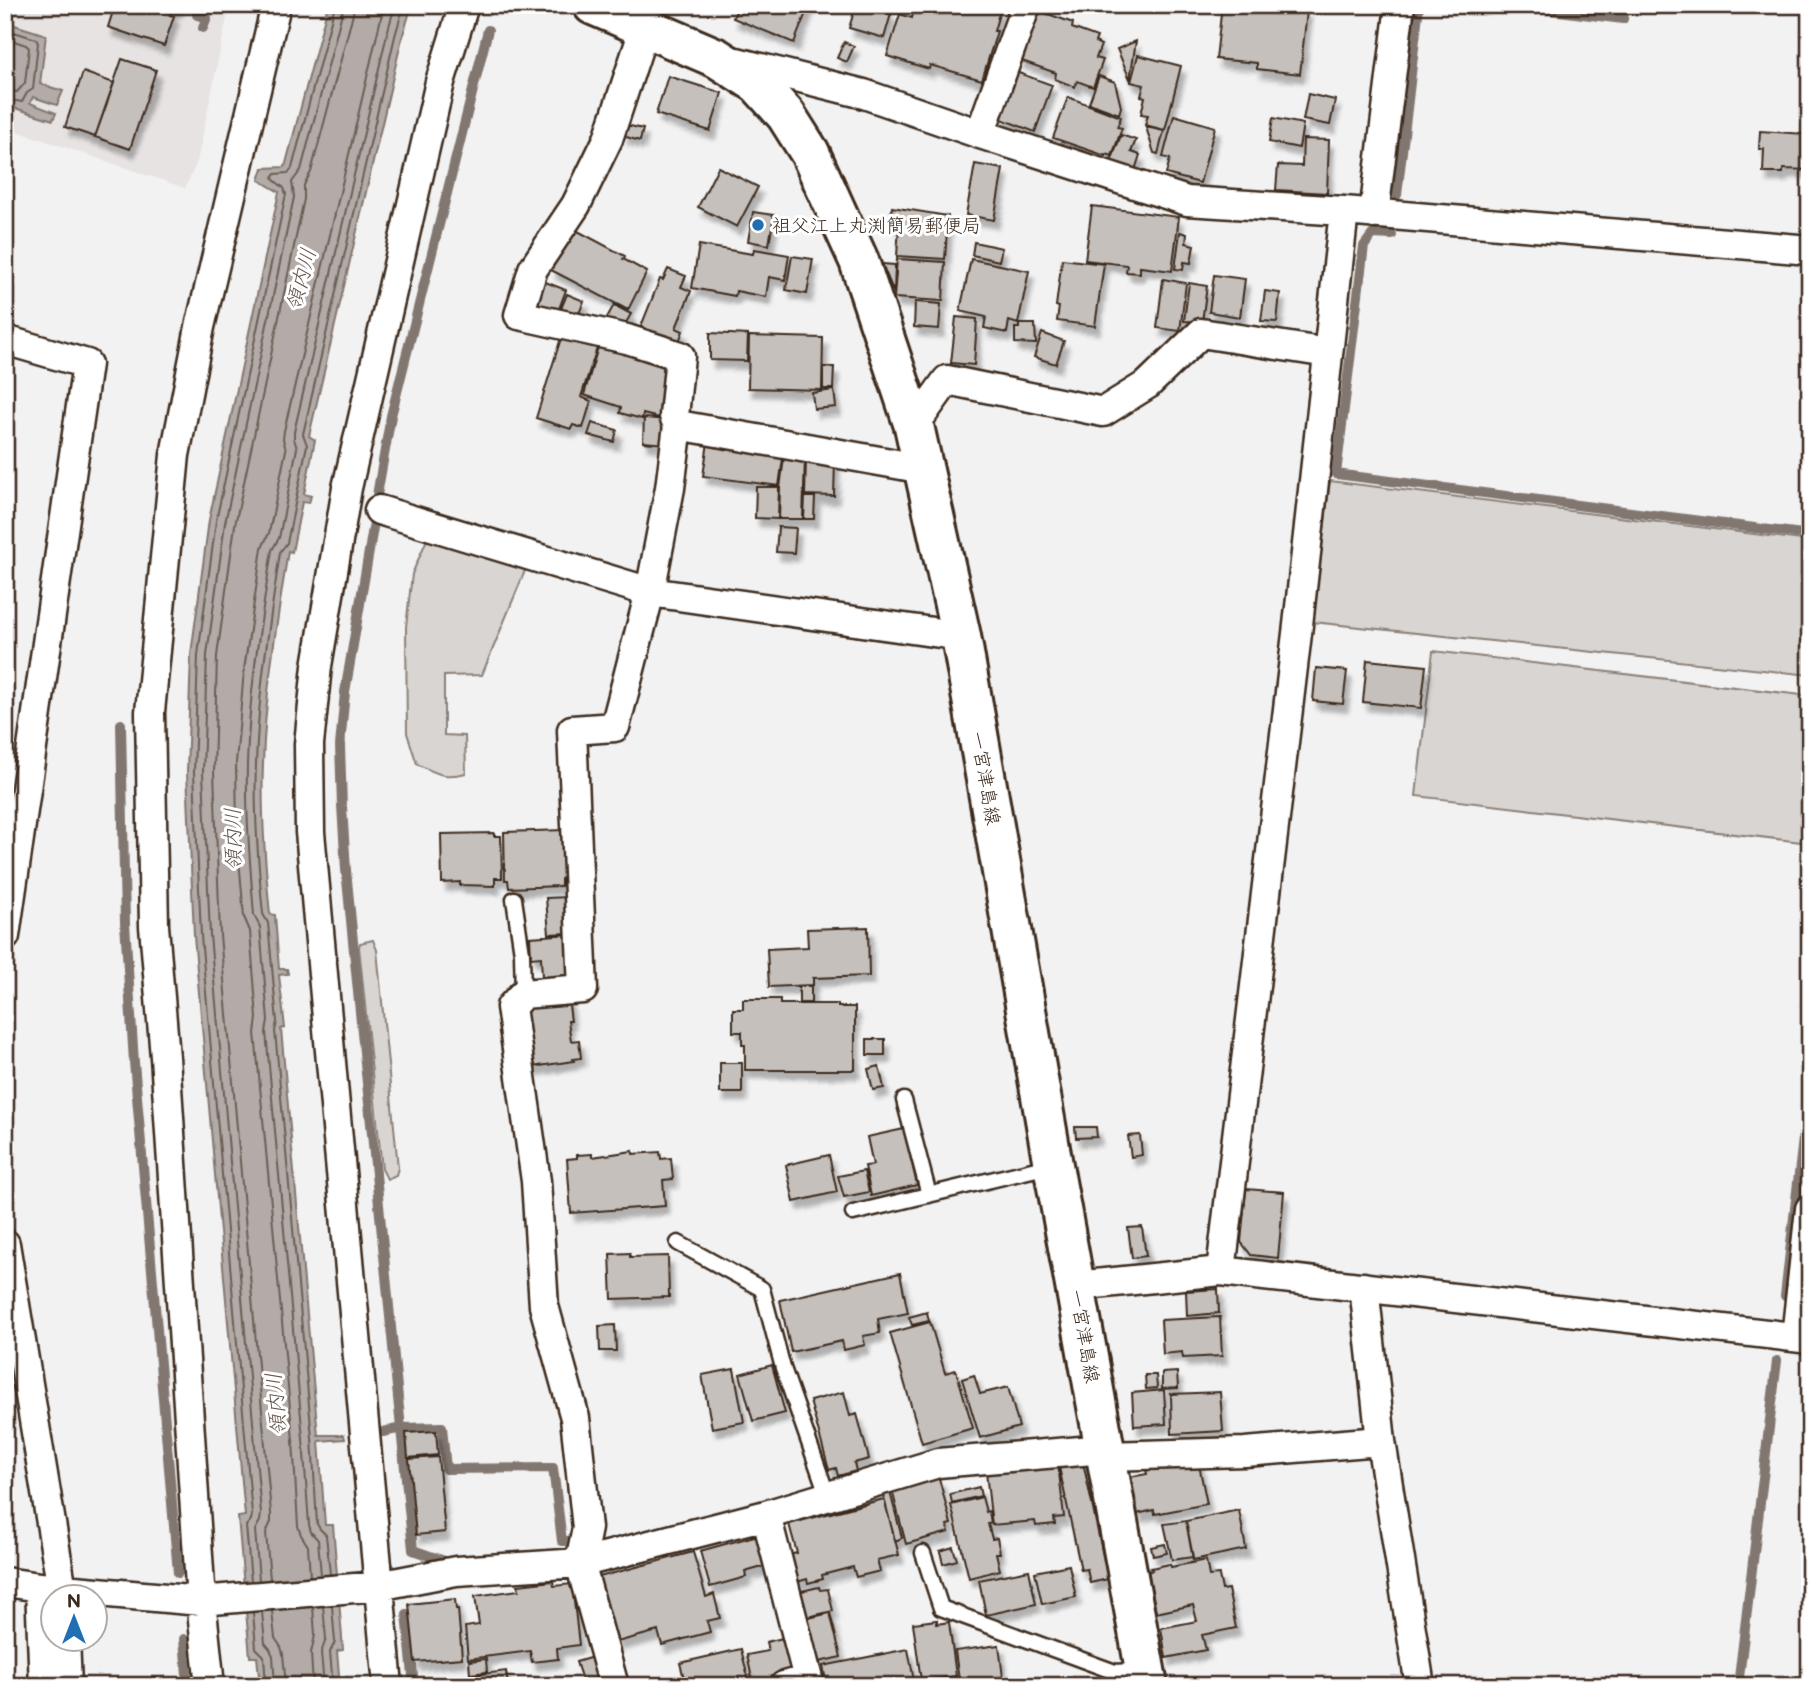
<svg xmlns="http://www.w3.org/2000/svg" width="1815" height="1691" viewBox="0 0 1815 1691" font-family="'Balsamiq Sans','Klee One',sans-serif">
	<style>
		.built { fill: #e6e3e2 }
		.green { fill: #d8d5d2; stroke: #8a8078; stroke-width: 2 }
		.water { fill: #b2aba7; stroke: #827770; stroke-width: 2 }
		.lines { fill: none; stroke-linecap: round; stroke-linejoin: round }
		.shore { stroke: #6b5e55; stroke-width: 2 }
		.stream { stroke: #827770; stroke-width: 10 }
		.building { fill: #c6c0bd; stroke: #3b2a1e; stroke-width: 2; filter: url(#shadow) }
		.service-casing { stroke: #3b2a1e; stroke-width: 19 }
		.minor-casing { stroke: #3b2a1e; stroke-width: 33 }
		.secondary-casing { stroke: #3b2a1e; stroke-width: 44 }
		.service { stroke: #fff; stroke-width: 14 }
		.minor { stroke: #fff; stroke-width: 28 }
		.secondary { stroke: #fff; stroke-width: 38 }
		.poi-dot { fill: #1f6fb2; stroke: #fff; stroke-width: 2.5 }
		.labels { text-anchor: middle; stroke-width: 6; stroke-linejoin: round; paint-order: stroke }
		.poi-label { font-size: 19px; fill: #3b2a1e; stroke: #fff; text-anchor: start }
		.street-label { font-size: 19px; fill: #3b2a1e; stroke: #fff }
		.water-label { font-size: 21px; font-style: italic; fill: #65574e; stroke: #fff }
	</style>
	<defs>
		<filter id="shadow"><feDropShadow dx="4.5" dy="8" stdDeviation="2" flood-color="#0004"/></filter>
	</defs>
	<rect width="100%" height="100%" fill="#f3f2f2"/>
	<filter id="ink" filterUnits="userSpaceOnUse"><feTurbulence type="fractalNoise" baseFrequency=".0143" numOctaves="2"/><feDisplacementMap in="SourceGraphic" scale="14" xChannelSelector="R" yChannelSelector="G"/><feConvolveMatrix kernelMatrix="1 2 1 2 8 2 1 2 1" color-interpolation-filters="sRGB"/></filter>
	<g filter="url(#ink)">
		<path class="built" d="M5,5H261L256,17L229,8L197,162L185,188L5,127Z"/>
		<path class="green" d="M1330,481L1810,541V675L1313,622Z
			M428,537L527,566L482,675L444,676V735L465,736L466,773C444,779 436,773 417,764L407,733L406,627L412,574Z
			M1433,651L1810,696V843L1416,796Z
			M373,940L377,950L398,1168L396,1175L387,1179L382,1169L359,947L360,943Z"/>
		<path class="water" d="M328,5H412L402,38L309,436L315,440L304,494L311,496L309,503L302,502L292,552L288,551C277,622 265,693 263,764C261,815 265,864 270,914L275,915L279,969H287L288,974L279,975L285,1028L281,1029L318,1435H344L345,1439L319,1441L325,1525H333L343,1650L337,1651L340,1686H260L257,1657H250L238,1517L245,1516L194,936L187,772L191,654L209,520L279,192L259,180L263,168L285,167Z
			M5,22L46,35L40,84L63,91L57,105L33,97L30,103L56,113L53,120L5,105Z"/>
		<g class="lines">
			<path class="shore" d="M5,29L36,39L38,43L33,89L27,93L22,102L5,99
				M5,38L26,45L29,48L25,83L17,92L5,90
				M330,1574L326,1535L320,1529L317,1524L312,1438L275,1031L277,1022L268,923L263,914C258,864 254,815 256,764C258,693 270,622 280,552L287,543L307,445L303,434L395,36L404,5
				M321,1575L318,1540L311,1532L309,1525L303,1439L266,1032L268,1020L260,927L254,915C250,865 246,815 247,764C249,692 261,621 272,550L279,538L297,448L294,439V432L387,34L395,5
				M310,1576L308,1546L301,1535L298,1526L293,1440L255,1033L257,1018L250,931L244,917L237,835L236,763L244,670L262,548L269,533L286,450L283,439L284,431L384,5
				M270,1579L266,1533L271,1522V1513L220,935L214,772L217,656L235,525L304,199V185L311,172L353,14L354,5
				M259,1580L255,1530L260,1521L261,1513L210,935L203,772L207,655L225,523L294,197L292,182L301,170L344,5
				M251,1581L246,1526L251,1520L252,1514L201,936L194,772L198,655L216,521L286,194L284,188L274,180L273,177L275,174L288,173L292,168L335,5
				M323,1606L326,1639L321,1653L324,1686
				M332,1606L335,1642L330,1652L333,1686
				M313,1607L315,1635L311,1653L313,1686
				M272,1611L275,1638L281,1647L283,1654L286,1686
				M253,1612L256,1648L264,1656L266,1686
				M262,1612L265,1643L270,1649L273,1656L275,1686"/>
			<path class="stream" d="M1510,5L1623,19L1625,5
				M197,15L207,18L203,28
				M1397,195L1419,5
				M1392,235L1373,234L1364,246L1336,474L1810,535
				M377,495L391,416L488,30
				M374,522L345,692L340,746L342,806L346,870L413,1550L450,1563
				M121,724L125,923L134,1062L178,1573
				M1785,1296L1810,1077
				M383,1432L402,1428L442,1427L446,1469L553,1468L562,1541H574
				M407,1614L414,1686
				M184,1639L188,1686
				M1738,1686L1777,1361"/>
		</g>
		<path class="building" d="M115,5H178L177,9L173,7L170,15L174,16L164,46L108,27Z
			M739,5H809L794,43L733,18Z
			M856,5H888L886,13L891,14L884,38L849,28Z
			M915,5H989V7L1000,10L994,31H997L982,80L930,65L929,69L887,56L900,14L912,18Z
			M1222,5H1252L1307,11L1300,74L1257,69V63L1216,59Z
			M1037,10L1073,23L1072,28L1097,37L1095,42L1101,45L1096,58L1103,60L1093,87L1077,81L1075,87L1055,79L1056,73L1019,60Z
			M1136,41L1130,79L1117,49Z
			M844,42L854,46L847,62L837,58Z
			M1138,55L1181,66L1165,130L1145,125L1148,115L1141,114L1145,97L1141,96L1144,85L1131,82Z
			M122,59L156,70L130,149L95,137Z
			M83,72L114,83L95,137L65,127Z
			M1016,72L1052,85L1035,132L999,118Z
			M668,76L722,93L710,131L656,114Z
			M1099,76L1115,82L1121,107L1119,114L1089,103Z
			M1308,94L1335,100L1330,125L1303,120Z
			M1068,97L1121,117L1117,127L1122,128L1112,156L1107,154L1106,156L1053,138Z
			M1174,115L1215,127L1200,183L1166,174L1170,159L1163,157Z
			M1273,118L1303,124L1299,148L1269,142Z
			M1805,120H1810V170L1783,169V173H1763L1764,149H1759L1760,131L1805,134Z
			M626,125L643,129L640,141L623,136Z
			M1146,127L1164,131L1158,154L1154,153Z
			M1121,135L1136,140L1131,152L1140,155L1135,170L1111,162Z
			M1303,139L1329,140L1327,193L1276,190L1278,165L1302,166Z
			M975,164L1003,169L994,220L966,215Z
			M718,167L758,187L737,227L698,207Z
			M1092,206L1179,217L1172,271L1140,267V273L1126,272L1127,265L1085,260Z
			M892,207L948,216L945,259L897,256L899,225L890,224Z
			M753,212L774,215L769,245L748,241Z
			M574,229L625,256L623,259L647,272L628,310L551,270Z
			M1180,232L1187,234L1186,243L1194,245L1191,263L1184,262L1183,270L1175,269Z
			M974,242L1002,248L999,261L972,255Z
			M699,245L753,254L754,249L789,255L785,280L769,277L766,297L736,291L735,296L692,288Z
			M792,256L813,259L807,294L786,290Z
			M897,259L945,262L943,301L894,298Z
			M971,259L1029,271L1018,324L1009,321L1007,333L984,328L986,317L960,311Z
			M1062,259L1104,264L1095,326L1057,321L1059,307L1056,306Z
			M882,264L895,265L894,293Z
			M668,269L686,276L681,287L691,291L676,328L683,331L676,349L638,334L660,279L663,280Z
			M1214,275L1245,279L1240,317L1209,312Z
			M1163,279L1186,283L1180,331L1157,328Z
			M543,281L566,290L557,314L534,304Z
			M1189,283L1207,286L1202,322L1184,321Z
			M1265,291L1280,293L1277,322L1261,321Z
			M567,294L584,301L576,321L559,314Z
			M915,302L941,304L939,329L914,327Z
			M614,305L631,314L622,330L605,321Z
			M956,317L977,319L974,365L951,363Z
			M1019,324H1035L1036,344L1015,343V328H1019Z
			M710,333L748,335L747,361L710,360Z
			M1042,333L1064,341L1056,364L1034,357Z
			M749,336L823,338L822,390L748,388Z
			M561,338L597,348L581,397L591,401L583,428L573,425L571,429L536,418Z
			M600,340L671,362L669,383L659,418L643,414L642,419L620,413L621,407L584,395Z
			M823,367H834L833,389H823Z
			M834,390L836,407L814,409L812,393Z
			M644,418L668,420L666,444L643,442Z
			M592,423L617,430L614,442L588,435Z
			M708,442L784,452L779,486L703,476Z
			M784,457L805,458L803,519H779L780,488Z
			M806,460L835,461L834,496L805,495Z
			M756,487H779L778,519L755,518Z
			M805,497H815L814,519H804Z
			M778,527L796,528L794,553L776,552Z
			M1367,660L1426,666L1421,708L1363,702Z
			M1316,668L1347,671L1343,704L1313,701Z
			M565,830L567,878L561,879V886L509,888L508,880H505L504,832Z
			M494,833V836H501L502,878H495V886L460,885V882L442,883L441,834Z
			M568,897L570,933L549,934L546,898Z
			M868,927L869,976L813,978V985L769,987L767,949L808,947L807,929Z
			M571,934L574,975L542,978L541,957L531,958L530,937Z
			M799,986H811V1003H799Z
			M568,998L571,1021H568L571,1041L579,1040L581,1058L573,1059L574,1061L532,1067L524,1009H529L528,1003Z
			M743,999H780V1004H838V1007H855V1070H745V1045H742V1032H733V1009H743Z
			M867,1039H885V1055H867Z
			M720,1063H742V1093H720Z
			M879,1066L884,1088L873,1090L868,1069Z
			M1075,1127H1096L1097,1137L1076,1138Z
			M904,1129L917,1185L871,1196L865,1166L873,1165L867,1137Z
			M1140,1135L1142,1155L1131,1157L1128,1136Z
			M633,1151V1154L660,1152L661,1159L671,1158L673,1179L663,1180L665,1206L571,1213L567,1159L577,1158V1155L592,1154V1157Z
			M829,1155L837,1192L794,1202L786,1165Z
			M864,1171L869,1192L844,1197L838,1176Z
			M1246,1189L1284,1192L1278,1258L1251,1255L1241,1242Z
			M1142,1227L1146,1256L1132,1258L1128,1228Z
			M630,1253V1257L668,1256L669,1297L612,1299L610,1254Z
			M900,1273L908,1313L878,1319L880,1333L863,1336L865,1345L844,1350L842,1341L791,1352L780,1300Z
			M1218,1289L1219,1313L1187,1316L1186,1291Z
			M927,1312L929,1321L912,1325L909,1317Z
			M1220,1317L1222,1356L1183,1358L1182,1352L1163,1354L1161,1320Z
			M930,1322L945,1373L956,1370L973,1428L922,1443L890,1333Z
			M615,1325L616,1351H600L599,1326Z
			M772,1365L785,1413L753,1421L740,1374Z
			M734,1369L744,1422L712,1428L702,1375Z
			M1177,1372L1178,1388L1162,1389V1373Z
			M974,1375L980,1394L1008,1387L1019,1427L980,1438L962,1379Z
			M1145,1375H1156L1157,1388L1146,1389Z
			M1164,1390L1166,1424L1134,1426L1132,1393Z
			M844,1392L850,1416L857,1414L869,1459L854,1463L856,1471L838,1476L836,1468L829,1470L810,1401Z
			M1220,1392L1223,1431L1172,1434L1171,1394Z
			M436,1431L438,1455L408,1458L406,1433Z
			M438,1457L445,1532L416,1535L409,1459Z
			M1198,1460L1207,1504L1155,1514L1154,1510L1137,1514L1130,1477L1147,1474L1146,1470Z
			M1083,1462L1108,1579L1090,1583L1087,1569L1081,1570L1059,1467Z
			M1058,1463L1064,1517L1054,1518L1055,1524L1036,1526L1035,1521L992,1525L986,1472Z
			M939,1478L951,1524L947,1525L949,1532L906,1544L892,1490Z
			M979,1487L981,1496L952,1503L950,1494Z
			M890,1492L902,1538L895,1541L883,1494Z
			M882,1494L884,1499L835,1511L834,1507Z
			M982,1497L986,1512L989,1511L991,1523L988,1524L992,1539L997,1538L1000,1553H996L1000,1570L969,1578L951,1505Z
			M884,1499L899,1555L877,1560L880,1571L856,1577L853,1567L822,1575L823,1579L808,1583L807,1579L797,1582L789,1555L797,1553L789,1524Z
			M1239,1510L1246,1549L1193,1560L1186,1521Z
			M1186,1521L1193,1557L1172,1560L1164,1524Z
			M758,1535L766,1566L745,1572L746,1577L710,1587L700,1551Z
			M1165,1544L1167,1553L1153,1556L1151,1547Z
			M953,1547L957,1560L943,1564L940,1551Z
			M693,1552L706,1597L714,1594L720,1618L707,1621L710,1632L662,1645L658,1631L617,1642L599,1577Z
			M1206,1560L1209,1576L1219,1575L1222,1590L1228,1589L1236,1628L1202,1635L1206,1650L1166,1658L1161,1628L1197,1621L1193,1605L1156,1613L1148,1572L1152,1570L1151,1568L1170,1564L1171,1567Z
			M1069,1565L1076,1597L1042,1604L1035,1572Z
			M1029,1570L1036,1604L986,1615L979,1580Z
			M553,1581L554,1586L572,1584L579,1645L557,1648L558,1659L532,1662L530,1651L468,1659L465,1627L479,1625L475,1596L519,1590L518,1585Z
			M819,1587L820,1590L828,1589L833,1611L799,1619L793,1593Z
			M455,1599L456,1609H458L462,1658L415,1662L409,1604Z
			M830,1613L841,1657L810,1664L800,1620Z
			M937,1620V1624L949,1622L956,1676L921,1681L913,1623Z
			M791,1636L800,1672L753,1683L747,1655L768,1651L766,1642Z
			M999,1645L1004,1686H941L940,1681L959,1679L955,1651Z
			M741,1649L750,1686H686L680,1663Z
			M908,1649L915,1686H827L823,1666Z
			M596,1656L601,1686H584L576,1662Z
			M486,1659L487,1672L470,1674L469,1661Z
			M506,1671L508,1686H468L467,1676Z"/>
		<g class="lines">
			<g class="service-casing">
				<path id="service" d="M514,899L522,953L523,994
					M904,1100L929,1195
					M853,1213L1053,1165
					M678,1243L762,1289L783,1368L828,1497
					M923,1553L941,1608L1115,1672L1144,1670"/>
			</g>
			<g class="minor-casing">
				<path id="minor" d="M645,27L608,139L576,205L533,269L519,315L627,339L680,356L674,416L678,425
					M737,62L864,94L980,134L1187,201L1344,211L1810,250
					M980,134L1026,5
					M1374,214L1400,5
					M5,340L87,364L5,936
					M914,426L947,380L1103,412L1148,384L1201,333L1328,353
					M379,510L650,592L961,636
					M5,1244L63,1596
					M1221,1271L1298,625L1344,211
					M1076,1286L1221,1271L1810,1339
					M1364,1287L1381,1441L1420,1686
					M1796,1337L1810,1209
					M1106,1456L1245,1452L1381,1441
					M766,1515L808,1679L784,1686
					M5,1582L40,1587L201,1601L378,1586L456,1571L580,1563L766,1515L938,1463L1105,1449
					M40,1587L44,1686
					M65,1638L67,1686
					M210,1686L201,1601L165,1057L154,926L150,712L175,455L200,327L276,5
					M388,1686L310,832L309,744L317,666L347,488L440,82L464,5
					M614,1686L580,1563L587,1528L575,1418L544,1306L536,1181L511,1007L523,994L583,989L572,730L615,727L650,592L670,488L678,425L924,469"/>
			</g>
			<g class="secondary-casing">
				<path id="secondary" d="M593,5L717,58L758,84L786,115L810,153L859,261L914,426L961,636L1053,1165L1148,1686"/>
			</g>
			<use href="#service" class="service"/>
			<use href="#minor" class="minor"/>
			<use href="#secondary" class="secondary"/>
		</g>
	</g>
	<circle class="poi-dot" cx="758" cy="225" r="7"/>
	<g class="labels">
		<g class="poi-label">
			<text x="772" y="232">祖父江上丸渕簡易郵便局</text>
		</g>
		<g class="street-label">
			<text transform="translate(986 778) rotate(80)" y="7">一宮津島線</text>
			<text transform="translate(1085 1336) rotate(80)" y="7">一宮津島線</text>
		</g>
		<g class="water-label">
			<text transform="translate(301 279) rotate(-75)" y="7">領内川</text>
			<text transform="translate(233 839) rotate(-91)" y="7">領内川</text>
			<text transform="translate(276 1404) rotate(-95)" y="7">領内川</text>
		</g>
	</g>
	<rect width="1815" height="1691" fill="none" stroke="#fff" stroke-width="28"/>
	<rect x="14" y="14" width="1787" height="1663" fill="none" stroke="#3b2a1e" stroke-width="2.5" filter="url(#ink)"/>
	<g transform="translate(74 1618)"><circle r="33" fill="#ffffff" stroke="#b1aaa5" stroke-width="2"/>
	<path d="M0-5L12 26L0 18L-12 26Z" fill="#1f6fb2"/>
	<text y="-10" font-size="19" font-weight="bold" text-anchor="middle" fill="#3b2a1e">N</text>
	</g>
</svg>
